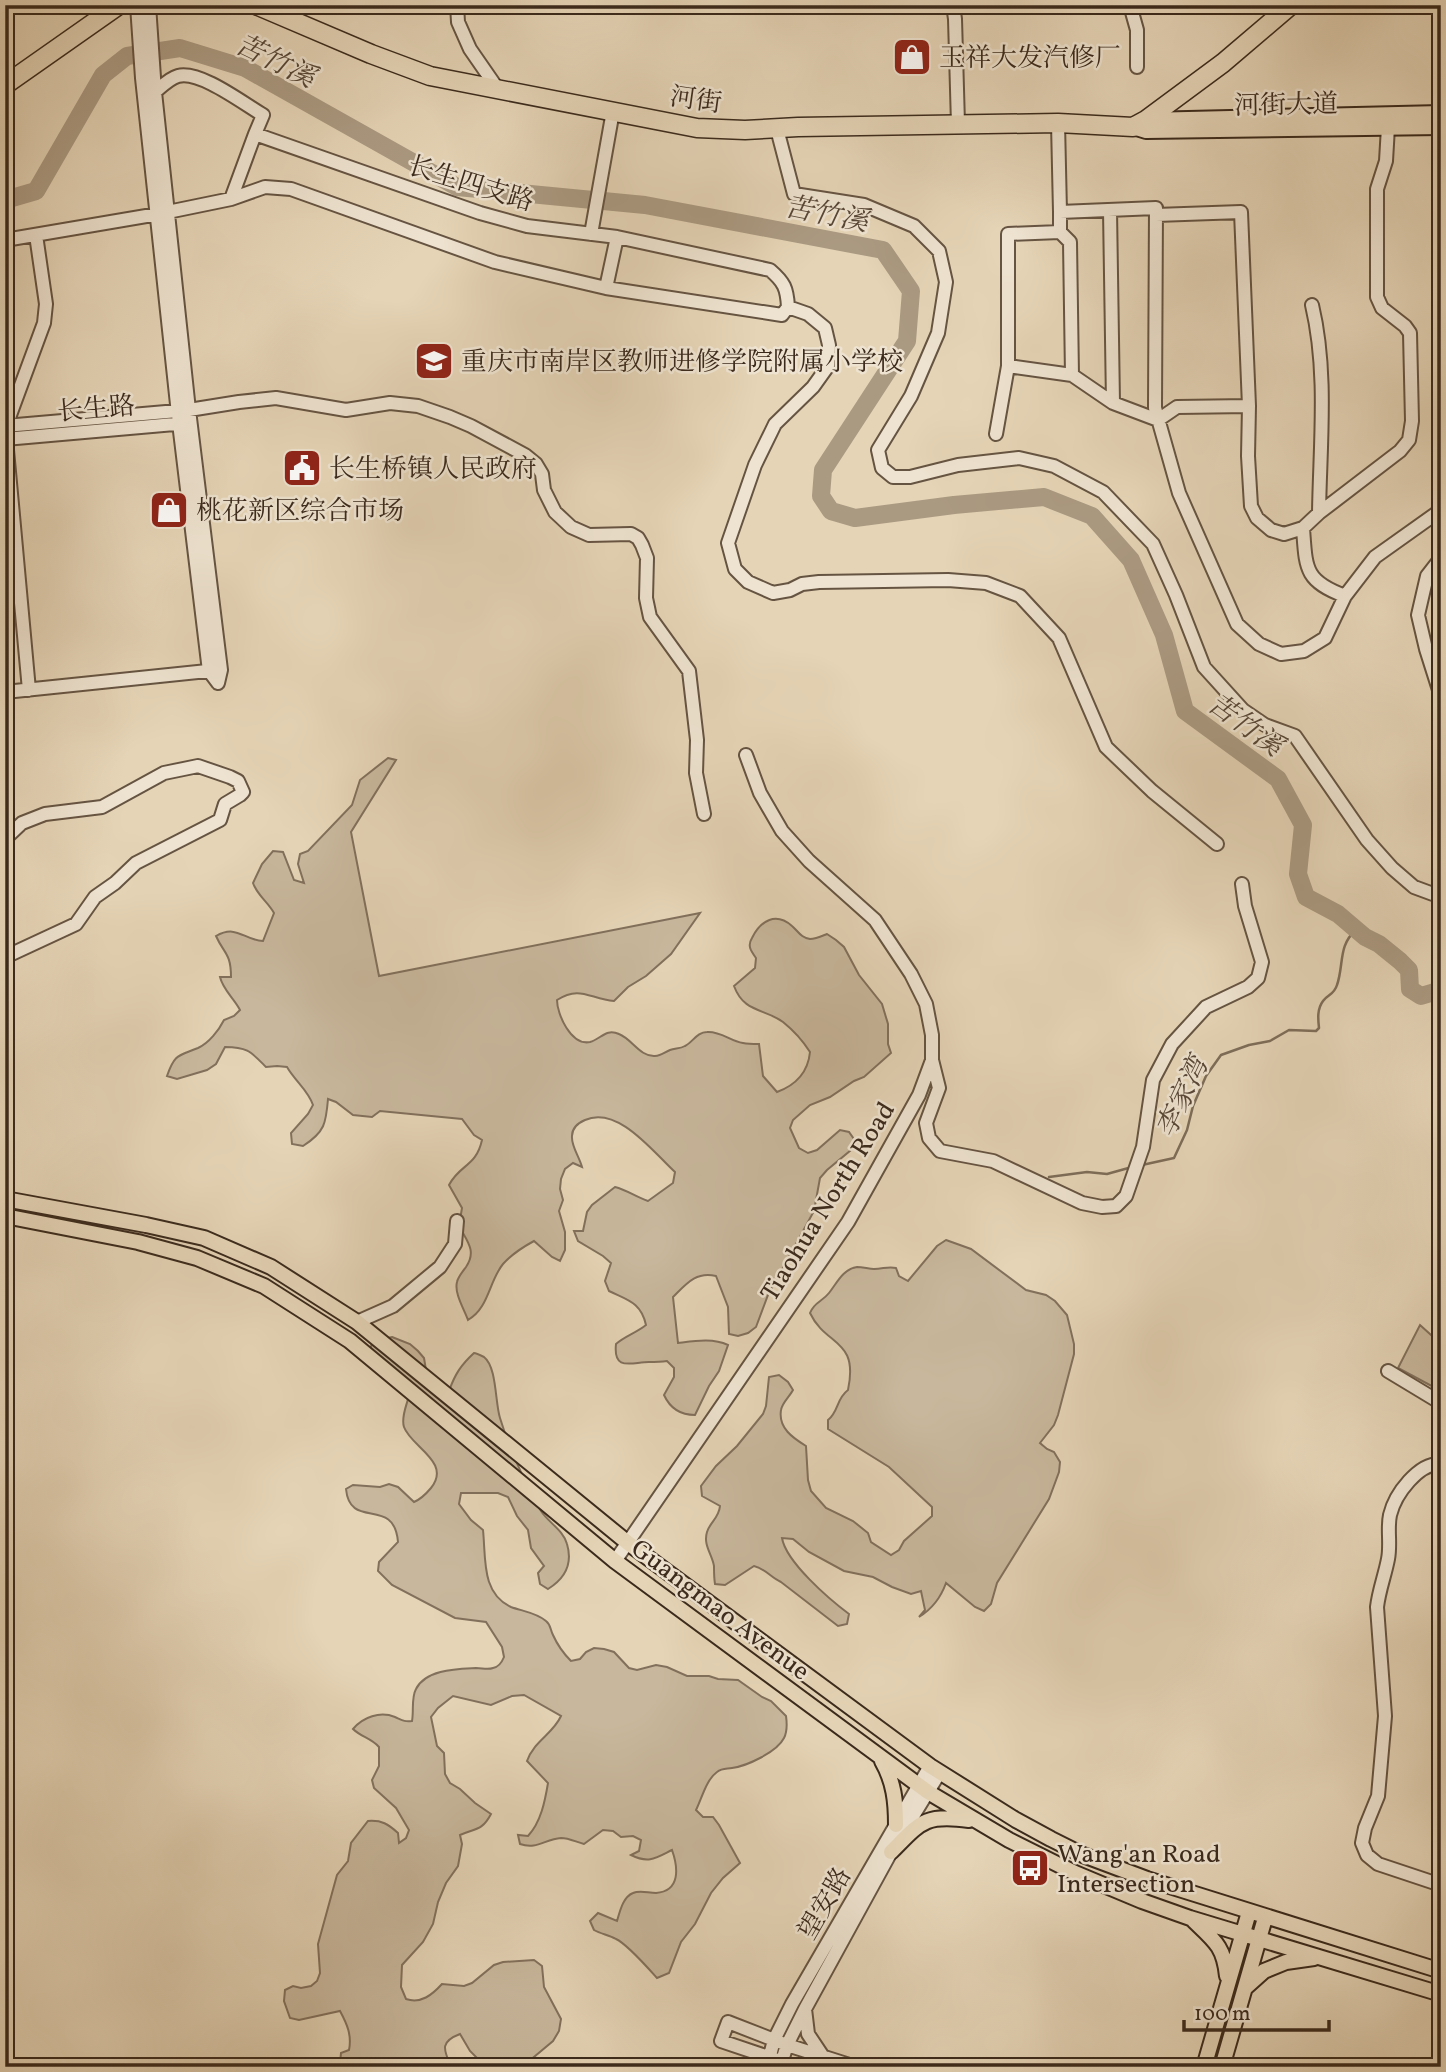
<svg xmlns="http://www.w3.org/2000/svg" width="1446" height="2072" viewBox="0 0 1446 2072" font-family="Vollkorn,'Noto Serif SC',serif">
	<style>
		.green { fill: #c8b79c; stroke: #82705c; stroke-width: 2 }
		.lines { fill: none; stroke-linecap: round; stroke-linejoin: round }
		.stream { stroke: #7e6d59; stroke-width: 2.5 }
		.river { stroke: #ab9a82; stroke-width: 18 }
		.minor-casing { stroke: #665442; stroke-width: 16 }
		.major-casing { stroke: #3b2a1c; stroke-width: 18 }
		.highway-casing { stroke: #3b2a1c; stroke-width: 21 }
		.minor { stroke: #eee3d0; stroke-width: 12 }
		.major { stroke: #e5d4b6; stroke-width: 14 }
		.highway { stroke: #e5d4b6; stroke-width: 18 }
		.labels { text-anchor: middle; stroke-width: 5; stroke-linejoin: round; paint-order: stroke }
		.poi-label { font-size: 26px; fill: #3b2a1c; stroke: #eee3d0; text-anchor: start }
		.street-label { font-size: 26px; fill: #3b2a1c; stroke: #eee3d0 }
		.water-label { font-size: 28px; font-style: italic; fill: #574636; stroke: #eee3d0 }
	</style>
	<rect width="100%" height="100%" fill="#e5d4b6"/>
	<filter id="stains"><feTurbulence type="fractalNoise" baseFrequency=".00286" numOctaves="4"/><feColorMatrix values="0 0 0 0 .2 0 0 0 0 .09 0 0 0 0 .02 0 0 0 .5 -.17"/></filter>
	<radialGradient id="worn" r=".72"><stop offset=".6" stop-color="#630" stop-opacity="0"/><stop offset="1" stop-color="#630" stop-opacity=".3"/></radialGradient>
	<path class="green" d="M388,758L396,760L351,832L379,976L700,913L671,954L646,976L628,987L614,1001C590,999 580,985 557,1000C557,1014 571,1046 590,1042C601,1039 606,1028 619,1034C632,1039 640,1057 655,1056C661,1056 665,1052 670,1050C675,1048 680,1049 685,1046C693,1042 697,1032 707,1032C721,1031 730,1041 743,1043C748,1044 754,1044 759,1044L763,1076L777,1092C796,1085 808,1072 810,1052C803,1041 793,1030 783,1022C764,1008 744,1013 734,986L755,968L756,958C751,951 747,946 752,938C761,920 776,912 792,926C798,931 801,938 810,939C816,939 822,936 827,934L836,940L844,947L859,975L882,1004L888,1024V1044L891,1053L864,1077L854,1081L830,1097L810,1105L793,1120L790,1128L799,1148L808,1153L817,1150L840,1130L849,1132L856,1142L851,1150L827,1170L820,1178L814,1211L768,1295L756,1327L748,1333L738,1336L729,1334L728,1307L716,1276C696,1271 686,1284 673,1297L678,1343C695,1341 713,1338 728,1345L719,1371L709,1386L695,1415C681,1415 670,1408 664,1395L674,1377V1368L667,1361C660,1362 655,1362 649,1362C632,1362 613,1372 616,1344C625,1336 636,1333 646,1325C641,1302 627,1300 609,1291L605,1281L611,1263L603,1256L578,1241L574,1231H583L587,1212L592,1205L615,1187C627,1190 636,1197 648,1201L673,1183L675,1172C654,1153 618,1105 585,1120C578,1123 572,1127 572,1136C571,1146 579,1156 582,1167L573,1163L565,1169L561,1179L560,1189L563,1200L559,1211L565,1232V1250L560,1261L552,1257L534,1241C523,1247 511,1255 503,1264C489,1281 489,1308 468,1320C464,1309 454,1293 457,1282C458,1277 463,1271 466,1267C477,1251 467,1241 459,1226L462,1208L449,1185C460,1164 476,1167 482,1140L474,1135L462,1119L380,1111L372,1117L353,1115L336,1102L328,1099C326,1123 325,1132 303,1146L292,1144L291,1133L308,1114L313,1105C308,1090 295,1081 287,1067L277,1066L266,1067C251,1052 248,1047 225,1047L216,1064L207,1070L177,1079L167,1076C175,1053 179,1056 198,1048C209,1043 219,1030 224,1020L234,1016L240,1010C234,998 223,990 220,977H231C231,953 224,954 216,936C237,924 243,940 263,941L274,913C268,902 257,895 253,883L262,864L273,851L283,852L294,880L304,883L298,864L300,854L308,851L352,805L360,780Z
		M946,1240L971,1249L1026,1290L1046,1295L1055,1301L1067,1315L1074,1344V1354L1058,1415L1054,1425L1040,1443L1047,1449L1054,1452L1060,1462L1059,1472L1049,1499L997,1583L991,1604L984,1611L975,1607L946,1583C941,1597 932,1609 919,1617L925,1610L921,1591L911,1594L892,1587L873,1577L844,1571L809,1552L793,1539L782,1538C786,1562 829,1599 849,1614L847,1624L838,1626L781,1582C770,1577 766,1569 754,1566L725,1585L715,1584C714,1578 714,1572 714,1566C712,1554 703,1545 707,1532C710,1522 719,1518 720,1506L702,1496L701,1486L716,1466L737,1446L763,1414L766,1406L769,1377L779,1375L788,1382L793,1390C790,1396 782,1403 781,1410C778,1428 793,1438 806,1446L808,1480L811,1491L826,1508L853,1521L868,1533L871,1542L891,1555L899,1550L904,1541L932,1516V1507L889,1467L828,1429V1420C839,1411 836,1399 848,1390C859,1338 826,1347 810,1313C814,1302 822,1302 829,1293C837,1283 843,1269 857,1267C863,1267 869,1269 874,1269C883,1269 888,1266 896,1268L899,1276L908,1281L937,1246Z
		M1420,1325L1441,1344V1391L1398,1368Z
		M392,1337L410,1344L418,1351L424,1358L426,1370L449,1391C455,1374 461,1365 474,1353C475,1353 482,1356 484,1357C497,1367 495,1403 500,1418C510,1451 524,1481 541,1511C548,1522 564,1531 567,1544C573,1564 564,1579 548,1589L540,1584L538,1573L544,1566L531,1548L528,1530L517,1516L508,1497L498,1493H461L459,1504L471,1520L483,1530C486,1558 481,1593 511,1607C522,1611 537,1613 546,1621C551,1625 550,1629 553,1635C557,1644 564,1654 571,1661L580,1659L586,1652L594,1648L604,1649L614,1652L629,1668L637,1670L656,1665L667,1667L687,1676H709L718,1679L738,1680L762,1697L771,1701L786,1716C787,1723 787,1732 784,1738C777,1752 747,1766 732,1768C726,1769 722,1768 717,1772C706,1780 702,1798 696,1810L703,1817H713L719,1825L740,1863L723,1878L711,1893L695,1924L681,1942L669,1973L657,1978C648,1968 627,1944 616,1939C609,1935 601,1934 594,1930L590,1921L598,1913L617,1921C620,1911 623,1897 633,1893C640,1890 648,1893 656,1893C681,1891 678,1867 672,1850C656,1858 649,1864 631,1855L639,1851L641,1840L633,1836L621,1837L613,1831L603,1830L584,1844C576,1842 569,1838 561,1838C545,1839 537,1850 520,1844L518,1835L528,1836C541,1822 545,1801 548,1783L527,1761C534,1741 553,1734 561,1716L524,1695L512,1696L491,1705L453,1696L438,1708L431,1717L437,1746L444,1753L445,1774L450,1783L460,1789L475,1803L491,1814C482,1831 476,1828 460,1835L462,1844L458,1866L446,1883L438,1902L433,1924L423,1942L402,1965L401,1987L406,1999C421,2004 432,1995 442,1984L464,1986L472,1983L494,1965L503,1962L534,1960L542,1966L544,1987L561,2019L559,2031L553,2041L522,2067L484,2065L470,2051L460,2034C439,2042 444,2050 451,2067H343L340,2063L341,2053L349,2050C352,2035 347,2024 340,2011L308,2018L299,2020L290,2018L284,2001L285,1990L293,1986L301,1988L311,1986L317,1981L320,1973L318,1944L337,1875L348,1861L351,1843L368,1821C382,1820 388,1824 398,1833L399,1843L406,1838L409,1830L396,1808L374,1788L372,1780L379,1766V1747C371,1738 361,1737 353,1729C363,1717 380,1711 395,1717C402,1720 404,1722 412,1721C414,1711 411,1698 416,1689C426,1669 458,1669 476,1668C482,1668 488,1670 493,1668C499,1667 502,1662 504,1657L502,1647L486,1622L455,1618L392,1585L378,1571L379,1562L398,1542C394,1495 350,1531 346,1489L353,1485L380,1487L389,1484L398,1487L414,1502C421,1499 426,1494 431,1488C452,1462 411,1447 404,1427C401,1418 406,1407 408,1399L403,1390L370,1349L373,1341Z"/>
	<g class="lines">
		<path class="stream" d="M1142,1165L1174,1158L1187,1130L1193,1106L1206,1076L1221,1055L1249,1045L1270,1041L1289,1030L1316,1031L1319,1028C1318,1019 1317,1009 1323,1001C1328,994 1334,995 1337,985C1344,965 1338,945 1356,930
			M1049,1177L1087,1172L1107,1174L1132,1167"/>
		<path class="river" d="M5,200L36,191L103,75L127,56L180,48L245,68L457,187L645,205L883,250L911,291L907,341L823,470L821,496L831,511L855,518L954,505L1044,497L1092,516L1131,560L1164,635L1185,711L1278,779L1303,825L1298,874L1306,897L1338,914L1365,937L1379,944L1400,961L1409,970L1410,989L1421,996L1441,990"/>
		<g class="minor-casing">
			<path id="minor" d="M137,5L142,78L179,423L209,671L218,683
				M149,5L155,92L189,410L221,670L218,683
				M457,5L458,22L470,49L497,88
				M953,5L955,19L958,124
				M1130,5L1137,30V67
				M1058,123L1060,212L1156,208L1155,408L1179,493L1237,624L1259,644L1281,654L1304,651L1325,638L1345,596L1375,557L1441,510
				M777,129L794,194L864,205L914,226L939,251L946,282L938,333L911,396L878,450L882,468L893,477H910L958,465L1019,458L1054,466L1103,492L1153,544L1176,595L1204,667L1243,710L1265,725L1295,736L1367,840L1392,868L1414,887L1433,894L1441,893
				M231,199L255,134
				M1110,210L1113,403
				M1060,212V232L1070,242L1072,375
				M1156,215L1241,212L1249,406L1248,456L1251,506L1257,518L1271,530L1284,534L1303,528L1319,513L1400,451L1409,440L1412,421L1410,333L1405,326L1382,308L1377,297V189L1386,161L1388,127
				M591,234L613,111
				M5,240L158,214L231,199L265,187L291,189L495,262L606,288L782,315L788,307C787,288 784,282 770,270L617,237L527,226L480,213L255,134L263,115C244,104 200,70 178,76C170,78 162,86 155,92
				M606,288L617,237
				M1312,305C1328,372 1320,444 1319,513
				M788,307L808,314L825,328L829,345L828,366L813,387L775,424L755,465L728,543L735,569L748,582L773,593L790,590L802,584L819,582L948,580L986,583L1020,596L1059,638L1106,747L1152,791L1217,844
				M1008,366L1072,375L1113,403L1158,420L1177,407L1249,406
				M5,426L189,410L239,402L276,398L346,410L390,403L418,406L450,417L471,426L525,455L536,464L542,474L544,490L555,512L571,527L589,535L631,534L638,538L642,545L647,558L646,598L650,617L689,671L697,740L696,773L704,814
				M996,434L1008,366V234L1060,232
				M5,439L186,423
				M1303,528C1306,568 1304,581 1345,596
				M29,690L6,439V426L44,323L46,304L36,235
				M1439,690L1426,649L1418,615L1427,576L1441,558
				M5,692L217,670
				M5,839L22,823L45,814L102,807L164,773L198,766L230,777L238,781L243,792L240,795L225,804L220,820L136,863L115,883L95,897L76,924L5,957
				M932,1060L939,1088L926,1123L929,1138L940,1151L993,1161L1082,1203L1102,1207L1116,1206L1126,1196L1143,1147L1153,1080L1172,1044L1206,1007L1248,987L1258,978L1262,962L1245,906L1242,884
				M357,1322L393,1306L440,1267L455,1244L457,1221
				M1388,1371L1441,1403
				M1441,1464C1419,1462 1395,1494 1390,1515C1387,1529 1391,1544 1388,1559C1385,1575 1379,1590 1377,1607L1385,1716L1378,1796L1365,1828L1362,1843L1367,1855L1378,1864L1441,1885
				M615,1561L848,1222L919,1095L932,1060V1035L926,1004L911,974L875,920L809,861L782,831L760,793L746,755
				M805,2009L808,2034L822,2055
				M767,2067L774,2040L792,2004L930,1766
				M780,2067L787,2045L805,2009L891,1852L940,1772
				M798,2067L721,2041L728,2022L787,2045L856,2067"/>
		</g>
		<g class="major-casing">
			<path id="major" d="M1146,120L1441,113
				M1133,127L1146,131L1441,127
				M5,1199L146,1225L204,1238L271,1267L357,1322L628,1543L930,1766L1016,1820L1051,1839L1083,1855L1147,1879L1441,1971
				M5,1216L138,1242L197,1258L264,1286L350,1341L615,1561L928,1792L1009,1840L1075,1873L1142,1901L1190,1918L1441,1994
				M882,1761C894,1782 896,1802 896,1825
				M891,1852C921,1822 924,1814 969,1820
				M1194,1921C1215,1941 1224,1947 1227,1976
				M1245,1988L1264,1971L1286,1962L1314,1958
				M1204,2067L1249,1912
				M1222,2067L1265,1918"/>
		</g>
		<g class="highway-casing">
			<path id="highway" d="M256,5L371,54L430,76L697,128L745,130L798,127L1058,123L1133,127L1146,120L1223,63L1291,5
				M5,85L119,5"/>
		</g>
		<use href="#minor" class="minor"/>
		<use href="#major" class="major"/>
		<use href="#highway" class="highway"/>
	</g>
	<defs>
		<g id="shop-square" transform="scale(2.0125)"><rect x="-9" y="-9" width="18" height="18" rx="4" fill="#8f2418" stroke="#eee3d0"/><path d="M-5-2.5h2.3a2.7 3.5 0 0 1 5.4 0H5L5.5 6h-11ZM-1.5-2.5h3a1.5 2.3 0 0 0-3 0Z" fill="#fff"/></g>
		<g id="school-square" transform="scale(2.0125)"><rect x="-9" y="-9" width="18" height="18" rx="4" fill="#8f2418" stroke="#eee3d0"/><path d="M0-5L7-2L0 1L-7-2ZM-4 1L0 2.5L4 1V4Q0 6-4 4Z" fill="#fff"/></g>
		<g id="civic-square" transform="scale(2.0125)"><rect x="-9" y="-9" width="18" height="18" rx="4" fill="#8f2418" stroke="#eee3d0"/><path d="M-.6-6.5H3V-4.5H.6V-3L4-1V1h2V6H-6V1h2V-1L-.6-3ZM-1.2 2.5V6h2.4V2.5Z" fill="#fff"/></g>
		<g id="bus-square" transform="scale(2.0125)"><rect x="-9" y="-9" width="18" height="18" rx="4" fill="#8f2418" stroke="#eee3d0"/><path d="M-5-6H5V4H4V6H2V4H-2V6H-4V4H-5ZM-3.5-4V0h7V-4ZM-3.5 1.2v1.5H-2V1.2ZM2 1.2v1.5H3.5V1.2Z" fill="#fff"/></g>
	</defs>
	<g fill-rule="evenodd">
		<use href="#shop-square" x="912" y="57"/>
		<use href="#school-square" x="434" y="361"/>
		<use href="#civic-square" x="302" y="468"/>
		<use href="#shop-square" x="169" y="510"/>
		<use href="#bus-square" x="1030" y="1868"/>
	</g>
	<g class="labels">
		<g class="poi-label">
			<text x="939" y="66">玉祥大发汽修厂</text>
			<text x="461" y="370">重庆市南岸区教师进修学院附属小学校</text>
			<text x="329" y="477">长生桥镇人民政府</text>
			<text x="196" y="519">桃花新区综合市场</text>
			<text x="1057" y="1862">Wang'an Road<tspan x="1057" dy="30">Intersection</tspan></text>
		</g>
		<g class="street-label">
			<text transform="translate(696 99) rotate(8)" y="9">河街</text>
			<text transform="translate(1286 104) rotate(-1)" y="9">河街大道</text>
			<text transform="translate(471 183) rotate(17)" y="9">长生四支路</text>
			<text transform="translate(96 408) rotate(-5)" y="9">长生路</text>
			<text transform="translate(827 1201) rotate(-58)" y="9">Tiaohua North Road</text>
			<text transform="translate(721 1609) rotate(37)" y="9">Guangmao Avenue</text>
			<text transform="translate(824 1903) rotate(-60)" y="9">望安路</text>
		</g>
		<g class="water-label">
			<text transform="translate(276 60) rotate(26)" y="10">苦竹溪</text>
			<text transform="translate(827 213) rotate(11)" y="10">苦竹溪</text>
			<text transform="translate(1246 724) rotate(36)" y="10">苦竹溪</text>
			<text transform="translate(1181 1097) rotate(-65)" y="10">李家湾</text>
		</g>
	</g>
	<rect width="1446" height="2072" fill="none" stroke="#e5d4b6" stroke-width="28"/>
	<rect x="7" y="7" width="1432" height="2058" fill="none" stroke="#3b2a1c" stroke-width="3.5"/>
	<rect x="14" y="14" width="1418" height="2044" fill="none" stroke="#3b2a1c" stroke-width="2"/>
	<path d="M1184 2020v10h145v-10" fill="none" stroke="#3b2a1c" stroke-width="3.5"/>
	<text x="1194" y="2020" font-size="21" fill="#3b2a1c" stroke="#eee3d0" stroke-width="5" paint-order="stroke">100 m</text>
	<rect width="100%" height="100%" filter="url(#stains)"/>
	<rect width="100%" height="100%" fill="url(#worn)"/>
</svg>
